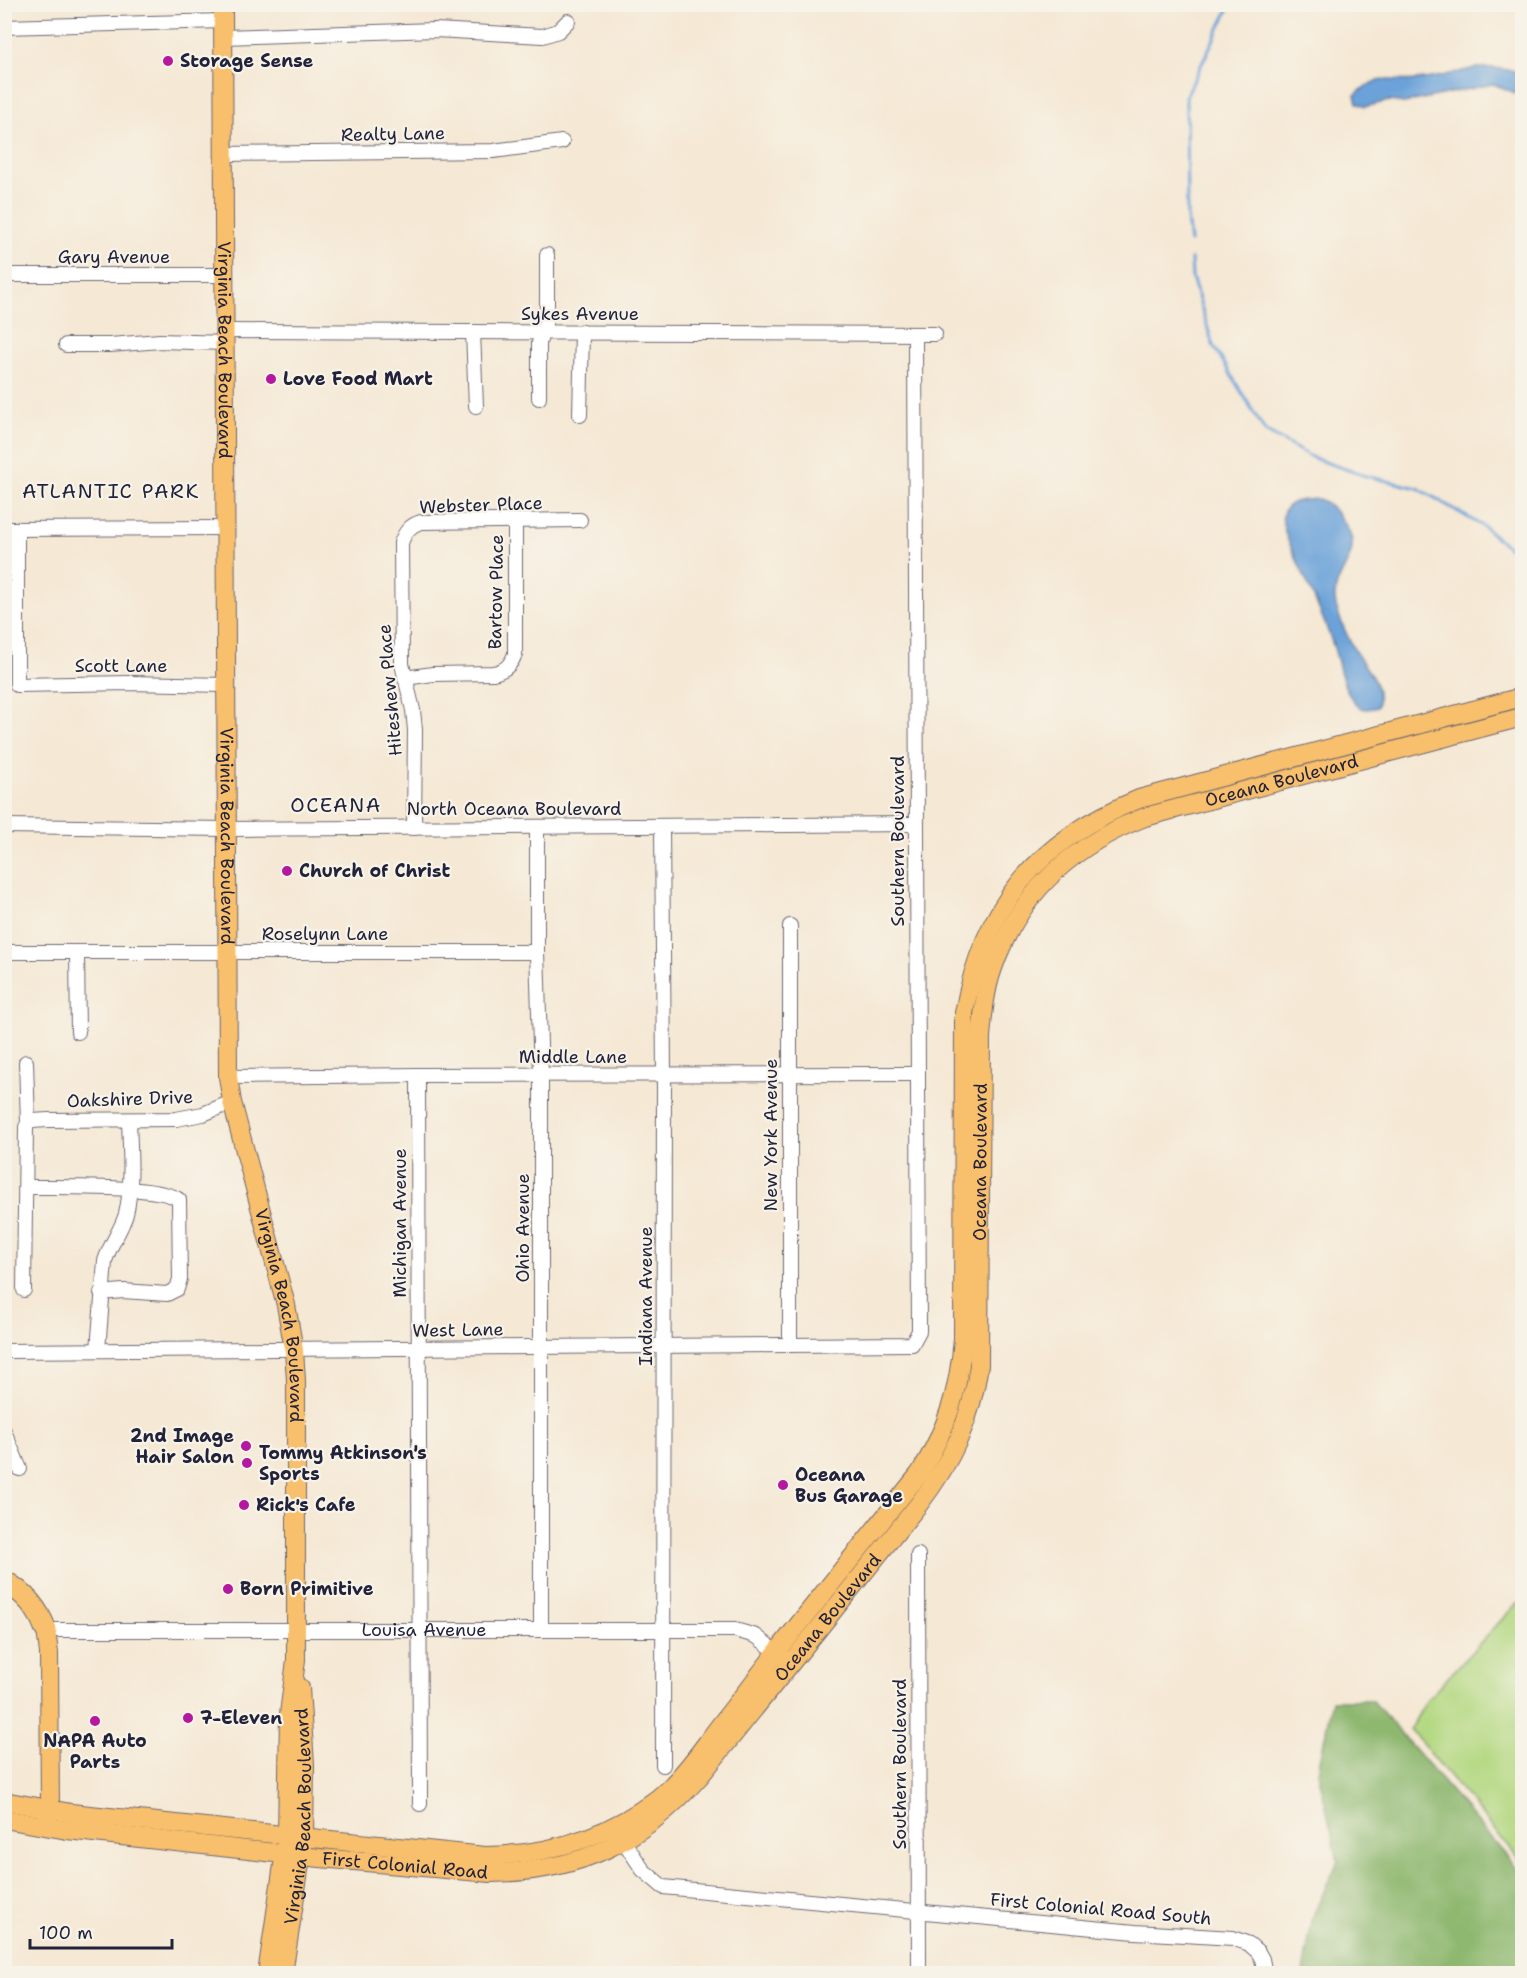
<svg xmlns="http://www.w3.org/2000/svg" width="1527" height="1978" viewBox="0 0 1527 1978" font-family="'Shantell Sans',sans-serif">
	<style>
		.green { fill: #b3d881; stroke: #6a7d5e; stroke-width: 1.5 }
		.forest { fill: #8eb86f; stroke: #586d55; stroke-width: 1.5 }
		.water { fill: #6ba2d9; stroke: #46628a; stroke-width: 1.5 }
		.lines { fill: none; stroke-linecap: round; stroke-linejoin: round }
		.stream { stroke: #6ba2d9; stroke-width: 3 }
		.minor-casing { stroke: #6c6771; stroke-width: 16 }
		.major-casing { stroke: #6c6771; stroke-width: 20 }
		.highway-casing { stroke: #6c6771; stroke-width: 23 }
		.minor { stroke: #fff; stroke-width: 14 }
		.major { stroke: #f8bf6c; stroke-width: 18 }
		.highway { stroke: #f8bf6c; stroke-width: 21 }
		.poi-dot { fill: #b5179e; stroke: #f7f3e8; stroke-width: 2 }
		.labels { text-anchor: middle; stroke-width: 4.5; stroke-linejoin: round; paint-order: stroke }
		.poi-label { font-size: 18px; font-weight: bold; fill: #22223b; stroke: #f7f3e8; text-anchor: start }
		.street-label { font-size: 18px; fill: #22223b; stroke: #f7f3e8 }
		.neighbourhood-label { font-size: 20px; letter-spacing: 1.5px; fill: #22223b; stroke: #f7f3e8 }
	</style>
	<rect width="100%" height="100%" fill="#f7f3e8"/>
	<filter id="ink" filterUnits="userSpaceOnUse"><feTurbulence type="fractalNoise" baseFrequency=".0167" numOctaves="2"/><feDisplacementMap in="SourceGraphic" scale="12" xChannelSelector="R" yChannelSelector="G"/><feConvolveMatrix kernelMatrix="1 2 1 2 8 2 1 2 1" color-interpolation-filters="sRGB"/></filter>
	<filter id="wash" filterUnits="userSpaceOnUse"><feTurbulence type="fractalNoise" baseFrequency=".008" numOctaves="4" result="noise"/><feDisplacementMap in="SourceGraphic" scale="24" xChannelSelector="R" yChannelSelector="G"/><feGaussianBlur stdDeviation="1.35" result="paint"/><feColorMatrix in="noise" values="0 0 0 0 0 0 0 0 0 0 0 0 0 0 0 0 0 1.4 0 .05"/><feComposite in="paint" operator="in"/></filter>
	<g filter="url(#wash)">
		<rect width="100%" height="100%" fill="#f5e8d4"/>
		<path class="green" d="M1522,1598V1863L1410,1729L1427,1700Z"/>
		<path class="forest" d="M1332,1700H1372L1522,1874V1973H1303L1313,1916L1338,1861L1318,1772Z"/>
		<path class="water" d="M1475,68H1494L1522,72V100L1518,94L1493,84L1404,103L1389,101L1365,107L1357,103L1355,95C1381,72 1387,83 1416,80C1436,78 1456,73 1475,68Z
			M1319,499C1330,504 1335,510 1342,520C1371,557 1328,570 1336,606C1340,620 1347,636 1354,649C1364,668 1384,684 1377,707C1369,709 1362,711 1356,704C1342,690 1340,666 1334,648C1324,617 1309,587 1296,558C1291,546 1280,527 1283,514C1287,499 1306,500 1319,499Z"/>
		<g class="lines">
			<path class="stream" d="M1190,242L1187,217L1186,96L1231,4
				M1191,259L1192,277L1213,345L1265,431L1313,458L1366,476L1418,488L1484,527L1514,552L1522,565"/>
		</g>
	</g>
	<g filter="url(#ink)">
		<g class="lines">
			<g class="minor-casing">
				<g id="minor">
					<path d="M4,27L223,21"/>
					<path d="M223,37L435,30L543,36L558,31L568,21"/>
					<path d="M223,154L493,151L562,142"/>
					<path d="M4,275H224"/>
					<path d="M225,331L935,334"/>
					<path d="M473,332L476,406"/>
					<path d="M66,345H110L160,341L225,343"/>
					<path d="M539,398V343L547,317V255"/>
					<path d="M580,415L582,332"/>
					<path d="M4,529L225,528"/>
					<path d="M17,530V685L130,683L225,685"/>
					<path d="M405,678L433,674L493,673C505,671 511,665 515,654V520"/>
					<path d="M4,826L226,829L915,824"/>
					<path d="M662,826L664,1075L663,1765"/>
					<path d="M537,827V952L541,1075V1630"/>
					<path d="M414,828L415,730L413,710L402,664L401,543C405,532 410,525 421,522L580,520"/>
					<path d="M790,926V1345"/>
					<path d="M4,952H537"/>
					<path d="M77,952L78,1032"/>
					<path d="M418,1075L420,1804"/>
					<path d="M228,1077L418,1075L918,1074"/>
					<path d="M28,1123L32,1121L48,1120L176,1119L203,1114L232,1102"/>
					<path d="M26,1187C52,1187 164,1185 179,1200L180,1279L177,1289L167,1294L123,1291L101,1293"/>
					<path d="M24,1290L26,1127L28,1123L26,1062"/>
					<path d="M98,1350L105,1261C110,1244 121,1231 126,1214C133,1184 130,1150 129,1120"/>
					<path d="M4,1351L912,1344L919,1331L915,336"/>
					<path d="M4,1431L20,1469"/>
					<path d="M918,1555L919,1974"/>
					<path id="s1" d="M46,1630H735L756,1636L783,1657"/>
					<path d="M619,1834L643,1870L663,1887L1135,1932L1233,1938L1249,1944L1258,1952L1262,1959L1265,1974"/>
				</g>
			</g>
			<g class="major-casing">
				<g id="major">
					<path id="s2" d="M223,4L228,1077L232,1102L286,1305L294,1350L296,1381V1660L289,1714L287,1837L267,1974"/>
					<path d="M46,1630L49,1653L50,1810L47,1820"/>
					<path d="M4,1801L71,1813L485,1856C548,1855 607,1838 658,1798C676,1784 692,1763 706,1744C722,1722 739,1701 756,1679C809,1610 865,1542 920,1473C947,1429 959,1391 963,1338L964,1013C983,906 1038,840 1139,799L1522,697"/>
					<path id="s3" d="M4,1819L67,1830L320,1858L491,1873C579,1872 642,1842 700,1776L919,1504C953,1460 971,1420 979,1365L981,1037C983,1014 985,990 993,968C1019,893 1072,845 1145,817L1522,717"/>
					<path id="s4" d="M283,1974L304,1838L305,1765L300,1688"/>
				</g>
			</g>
			<g class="highway-casing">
				<path id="highway" d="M4,1581C25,1593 38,1608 46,1630"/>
			</g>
			<use href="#minor" class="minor"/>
			<use href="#major" class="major"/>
			<use href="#highway" class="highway"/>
		</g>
	</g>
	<g class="poi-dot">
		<circle cx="168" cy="61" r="6"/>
		<circle cx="271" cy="379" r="6"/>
		<circle cx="287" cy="871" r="6"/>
		<circle cx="246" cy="1446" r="6"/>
		<circle cx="247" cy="1463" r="6"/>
		<circle cx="783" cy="1485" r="6"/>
		<circle cx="244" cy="1505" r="6"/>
		<circle cx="228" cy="1589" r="6"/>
		<circle cx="188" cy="1718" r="6"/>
		<circle cx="95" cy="1721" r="6"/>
	</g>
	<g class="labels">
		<g class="poi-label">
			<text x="180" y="67">Storage Sense</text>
			<text x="283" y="385">Love Food Mart</text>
			<text x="299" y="877">Church of Christ</text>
			<text x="234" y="1442" text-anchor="end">2nd Image<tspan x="234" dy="21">Hair Salon</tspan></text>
			<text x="259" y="1459">Tommy Atkinson's<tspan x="259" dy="21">Sports</tspan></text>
			<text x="795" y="1481">Oceana<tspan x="795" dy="21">Bus Garage</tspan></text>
			<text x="256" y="1511">Rick's Cafe</text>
			<text x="240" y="1595">Born Primitive</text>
			<text x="200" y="1724">7-Eleven</text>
			<text x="95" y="1747" text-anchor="middle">NAPA Auto<tspan x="95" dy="21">Parts</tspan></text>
		</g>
		<g class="street-label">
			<text transform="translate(393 134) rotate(-1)" y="6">Realty Lane</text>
			<text x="114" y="263">Gary Avenue</text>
			<text x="580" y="320">Sykes Avenue</text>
			<text dy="6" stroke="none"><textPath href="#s2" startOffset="346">Virginia Beach Boulevard</textPath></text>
			<text transform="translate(481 505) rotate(-2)" y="6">Webster Place</text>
			<text transform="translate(496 592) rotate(-89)" y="6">Bartow Place</text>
			<text x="121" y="672">Scott Lane</text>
			<text transform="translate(390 690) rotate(-95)" y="6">Hiteshew Place</text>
			<text dy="6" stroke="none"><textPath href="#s3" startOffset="1992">Oceana Boulevard</textPath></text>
			<text x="514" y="815">North Oceana Boulevard</text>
			<text dy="6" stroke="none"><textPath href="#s2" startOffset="832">Virginia Beach Boulevard</textPath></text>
			<text transform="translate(898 841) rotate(-90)" y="6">Southern Boulevard</text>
			<text x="325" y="940">Roselynn Lane</text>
			<text x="573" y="1063">Middle Lane</text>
			<text transform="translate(130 1099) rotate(-2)" y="6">Oakshire Drive</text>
			<text transform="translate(771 1135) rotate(-90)" y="6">New York Avenue</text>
			<text dy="6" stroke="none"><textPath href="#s3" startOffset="1434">Oceana Boulevard</textPath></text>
			<text transform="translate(400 1223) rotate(-90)" y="6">Michigan Avenue</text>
			<text transform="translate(523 1228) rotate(-90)" y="6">Ohio Avenue</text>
			<text transform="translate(646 1296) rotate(-90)" y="6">Indiana Avenue</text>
			<text dy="6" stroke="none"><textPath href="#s2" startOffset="1318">Virginia Beach Boulevard</textPath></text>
			<text transform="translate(458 1330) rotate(-1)" y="6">West Lane</text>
			<text dy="6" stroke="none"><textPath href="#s3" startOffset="932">Oceana Boulevard</textPath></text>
			<text dy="6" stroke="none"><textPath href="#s1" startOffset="378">Louisa Avenue</textPath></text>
			<text transform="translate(900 1764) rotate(-90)" y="6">Southern Boulevard</text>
			<text dy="6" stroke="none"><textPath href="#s4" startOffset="159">Virginia Beach Boulevard</textPath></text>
			<text dy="6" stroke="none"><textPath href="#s3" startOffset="404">First Colonial Road</textPath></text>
			<text transform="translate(1101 1909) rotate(5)" y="6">First Colonial Road South</text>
		</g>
		<g class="neighbourhood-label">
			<text x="111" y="498">ATLANTIC PARK</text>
			<text x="336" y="812">OCEANA</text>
		</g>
	</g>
	<rect width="1527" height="1978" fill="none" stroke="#f7f3e8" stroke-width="24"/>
	<path d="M30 1939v9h142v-9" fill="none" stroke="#22223b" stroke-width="3"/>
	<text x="39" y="1939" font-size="18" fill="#22223b" stroke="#f7f3e8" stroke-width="4.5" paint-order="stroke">100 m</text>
</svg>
